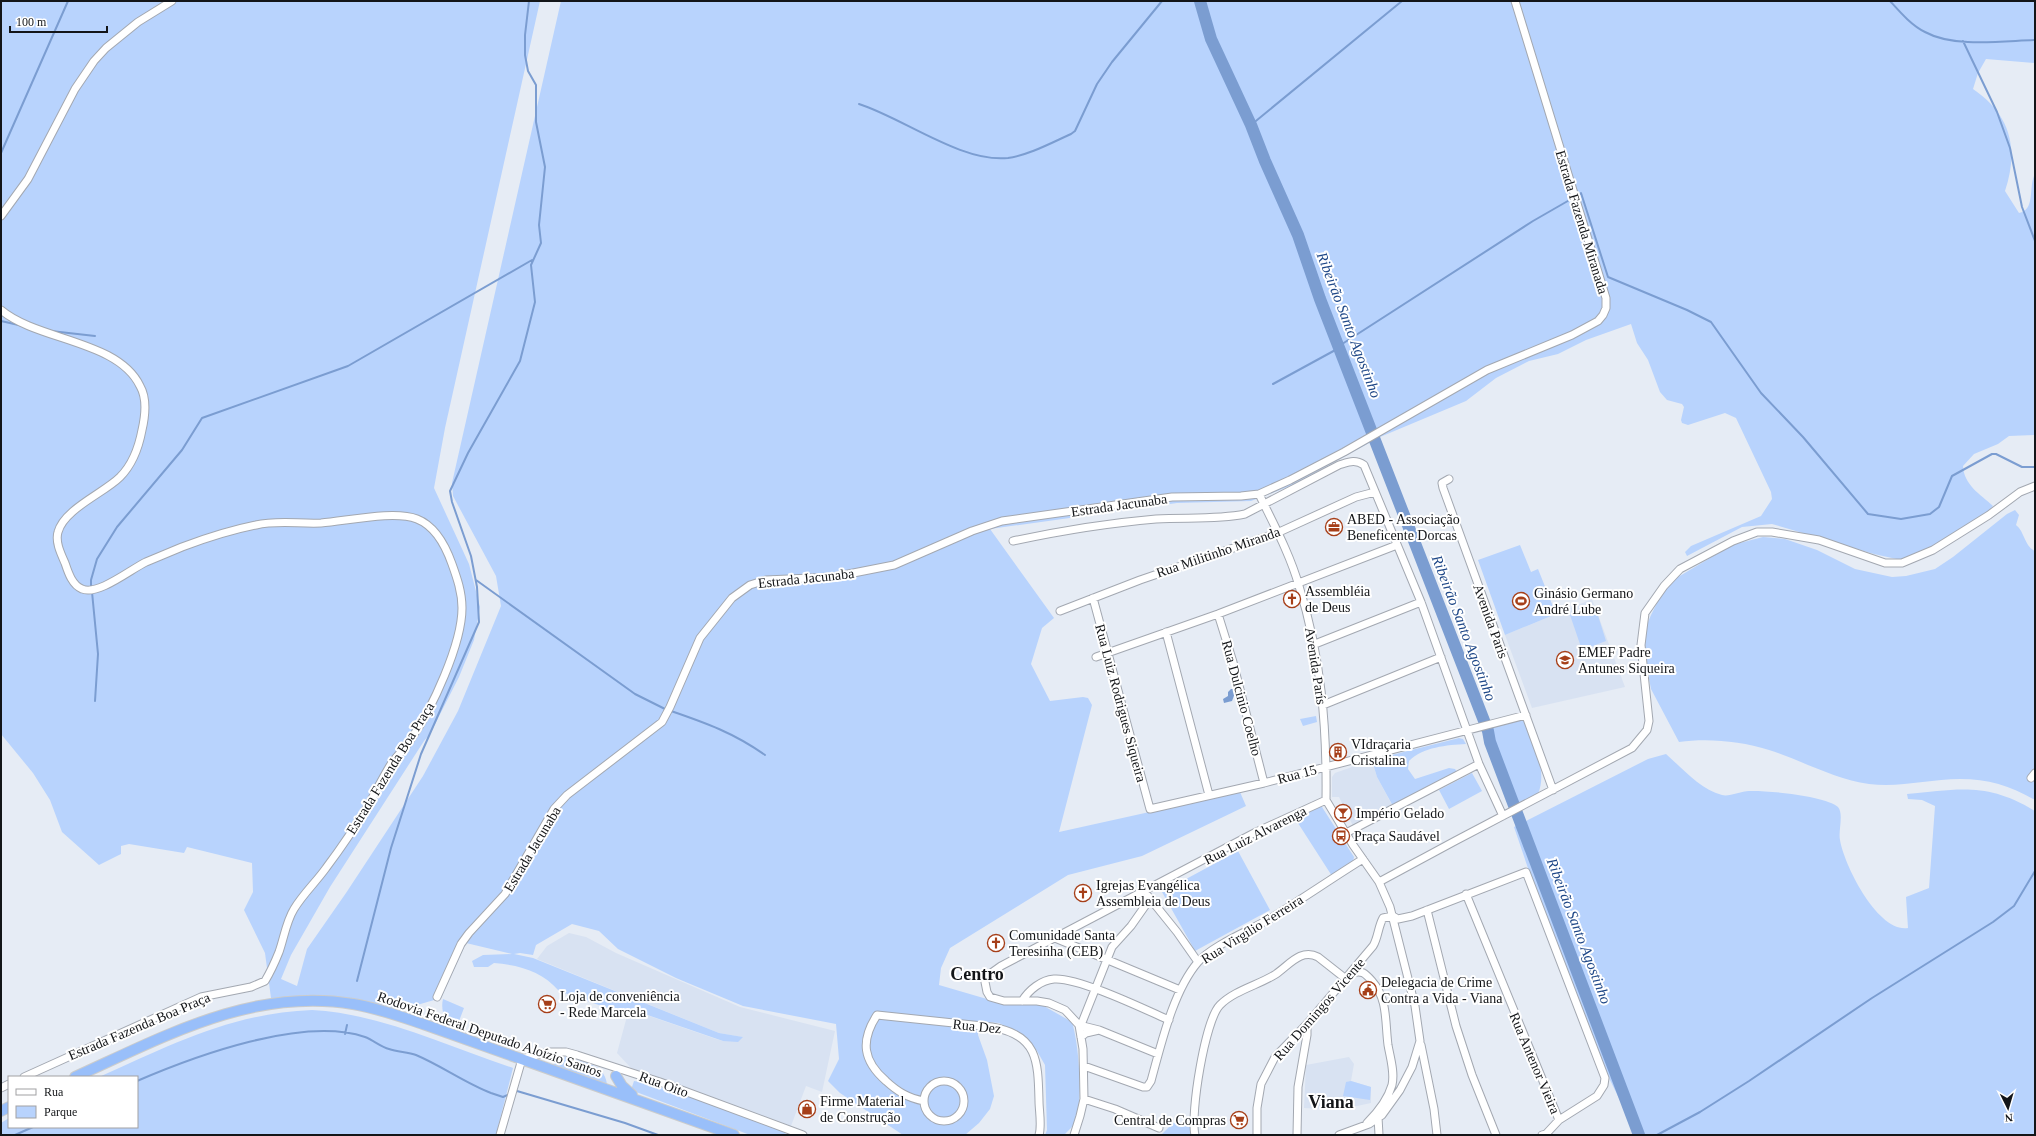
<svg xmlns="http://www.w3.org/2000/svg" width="2036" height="1136" viewBox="0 0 2036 1136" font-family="'Times New Roman',serif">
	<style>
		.built { fill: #d8e2f2 }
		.green { fill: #b8d3fd }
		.water { fill: #7b9dd1 }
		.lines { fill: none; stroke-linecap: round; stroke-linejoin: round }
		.stream { stroke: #7b9dd1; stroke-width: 2 }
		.river { stroke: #7b9dd1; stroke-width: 12 }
		.minor-casing { stroke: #a3a8b1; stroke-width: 9 }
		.highway-casing { stroke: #cbcccc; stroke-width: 12 }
		.minor { stroke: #fff; stroke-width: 7 }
		.highway { stroke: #99bffa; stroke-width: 10 }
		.labels { text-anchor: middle; stroke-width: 4; stroke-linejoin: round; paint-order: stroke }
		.street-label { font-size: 14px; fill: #131518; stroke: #fff }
		.poi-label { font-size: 14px; fill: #131518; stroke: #fff; text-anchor: start }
		.water-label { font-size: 15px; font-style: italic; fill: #1e4787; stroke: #fff }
		.district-label { font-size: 18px; font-weight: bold; fill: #131518; stroke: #fff }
	</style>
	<rect width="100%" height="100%" fill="#e6ecf5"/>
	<path class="built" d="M1592,599L1625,687L1532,708L1505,635Z
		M1372,760L1377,777L1392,805L1353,826L1339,797H1332V777L1335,773Z
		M569,933L586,937L616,953L740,1007L835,1031L822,1092L806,1086L791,1126L631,1068L617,1053L629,1009L716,1039L723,1041L742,1037L719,1033L537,959L547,946Z
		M1349,1057L1354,1064L1351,1081L1371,1087V1103L1338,1110L1304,1108L1306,1065Z"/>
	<path class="green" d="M1,1H540L445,428L434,488L469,564L480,607L474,640L459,677L430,734L424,741L330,887L291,955L281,979L297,986L307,949L346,893L423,776L458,711L501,606L496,576L453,496L452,483L561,1H2035V63L1986,59L1978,73L1973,89C2011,115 2019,149 2005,191L2019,213C2036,210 2028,186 2035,174V435L2009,436L1998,444L1974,454L1963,466C1964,485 1980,494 1993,506L1983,518L1925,550L1901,560L1874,554L1772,524L1742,527L1687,556L1685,552L1691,546L1761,516L1772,499L1771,492L1736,418L1725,413L1688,425L1682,423L1681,420L1684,407L1682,404L1667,400L1660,392L1648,360L1637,343L1631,324L1586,340L1558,354L1529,361L1496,378L1466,401L1380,437L1293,485L1251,501L1177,503L990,529L1054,618L1042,628L1031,664L1050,701L1083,697L1088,698L1092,705L1059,832L1240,792L1246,806L1142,856L1068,875L950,948L941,968L939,985L1004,1004L1042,1005L1072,1022C1079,1045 1083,1098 1076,1120C1074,1126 1068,1131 1064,1135H1045L1047,1130L1045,1065L1037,1051L1025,1036L999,1023L978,1021V1035L987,1060L994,1096L990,1109L979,1123L965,1135H903L840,1093L828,1081L839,1059L836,1024L743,1006L676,978L618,949L599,931L572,924L536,945L533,955L520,953L514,954L533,958L719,1033L743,1037L738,1042L723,1041L630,1009L627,1015L559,991C542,971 519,965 494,963L488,967H474L472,961L483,955L512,954L466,943L441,998L400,1010L332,997L271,998L265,953L244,910L253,892L252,863L187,847L184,853L129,844L121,846V854L99,865L62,832L50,800L33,773L1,734Z
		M2015,510L2019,515L2016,525C2025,532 2024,546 2035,551V800C2011,786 1988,779 1960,779C1929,779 1900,788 1869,784C1834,779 1803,761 1769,750C1740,741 1708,738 1679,742L1651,689L1643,648V634L1651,615L1664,589L1673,580L1732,545L1763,537L1785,539L1817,550L1855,569L1892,577L1906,576L1935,569L1953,557L2007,514Z
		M1520,545L1531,572L1538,569L1556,614L1505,635L1478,560Z
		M1595,606L1606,641L1582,650L1570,615Z
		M1316,716L1317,722L1303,726L1300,719Z
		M1519,721H1525C1533,743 1548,770 1538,794L1515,807L1490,742L1486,728Z
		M1459,738L1463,739L1466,744C1447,745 1423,747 1409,761L1408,769L1415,779L1449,768L1455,769L1459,775L1394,808L1377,777L1372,760Z
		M1666,754C1683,769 1700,789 1722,795C1729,797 1741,791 1749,791C1765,790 1827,796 1838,807C1844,814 1838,831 1840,840C1844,865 1878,933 1908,928L1906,897L1929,888L1935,806L1922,800L1908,799L1907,794C1959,789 1988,782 2035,811V1135H1637L1610,1080L1547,924L1514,827L1648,759Z
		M1472,773L1482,791L1449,809L1439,790Z
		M1317,807H1322L1354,857L1353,862L1332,876L1296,820Z
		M1238,851L1270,910L1195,951L1162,892Z
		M443,999L464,1008L456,1029C446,1025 440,1011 443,999Z
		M312,1010C383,1014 446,1046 513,1068L496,1135H1V1123L9,1118V1127H137V1077H99C171,1045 231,1013 312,1010Z
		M566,1057C584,1063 604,1063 607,1084L553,1065L558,1060Z
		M634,1081L670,1087L786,1132L785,1135H750L631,1090Z
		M1351,1081L1371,1087L1370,1100L1343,1096L1346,1082Z
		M1173,1123L1191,1125L1193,1135H1161Z"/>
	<path class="water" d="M1231,689H1233L1235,693L1232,701L1224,703L1223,699L1228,696V692Z"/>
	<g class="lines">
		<path class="stream" d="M1890,1C1900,12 1911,25 1925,32C1954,48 2003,41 2035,40
			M1963,41L1997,112L2010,148L2022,207L2035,241
			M859,104C903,118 962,163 1008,158C1029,155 1051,143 1071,134L1075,131L1097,84L1112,62L1162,1
			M1251,125L1402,1
			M1,153L68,1
			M1577,196L1581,193L1608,277L1687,310L1711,322L1761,393L1803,437L1868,514L1901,519L1930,514L1939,507L1952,476L1992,454H1996L2022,467H2035
			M1,321L23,326
			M51,331L95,336
			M1339,346L1533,221L1573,198
			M1273,384L1339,348
			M476,580L635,694L667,710
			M91,588V580L97,559L117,527L182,450L202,418L348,366L532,260
			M92,592L98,654L95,701
			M671,711C706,723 734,733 765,755
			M357,981L391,848L421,754L479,622L477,587L471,556L452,502L450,491L468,453L520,361L535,302L531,265L541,243L539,225L545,167L536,122V85L528,71L525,55V35L529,1
			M345,1034L347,1025
			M137,1081C195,1056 303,1016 365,1037C373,1040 381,1047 389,1049C398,1052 408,1052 416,1055C442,1066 465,1083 491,1093L503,1097L510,1094
			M514,1092L517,1091L625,1123L658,1135
			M15,1135L33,1127
			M1657,1135L1700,1112L1749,1081L1872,998L1993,922L2014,906L2035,871"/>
		<path class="river" d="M1200,1L1211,39L1251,125L1265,161L1298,235L1320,299L1488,731L1490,742L1639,1135"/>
		<g class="minor-casing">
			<path id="minor" d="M1,216L28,179L75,89L94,61L106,48L138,22L172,1
				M1,310C38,341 118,340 140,386C147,398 145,417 142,430C139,446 132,465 120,477C104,493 64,509 58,532C55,542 61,554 65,563C68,572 72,585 82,589C98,596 131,569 146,562C158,557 170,552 182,547C206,538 231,530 256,525C277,520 299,524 321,523C347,521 394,510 417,519C435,526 446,547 452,564C457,578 462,592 462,608C462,644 432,709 411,739C405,748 397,756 391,764C383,777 376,791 369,804C356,826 341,848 326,868C316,882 303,894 294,909C286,922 284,938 279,952C275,962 271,971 265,981L251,987L201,997L24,1077
				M1449,479L1442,483L1443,488L1553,790
				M1259,494C1273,523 1290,554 1299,586C1321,656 1327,726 1326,800
				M1013,541C1060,531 1109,523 1156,519C1186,517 1216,520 1245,514L1339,465C1349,462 1355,459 1364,465L1421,602L1479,764L1503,816
				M1093,598L1150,809L1264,783L1526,715
				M1060,611L1140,580L1277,533L1356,497L1375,492
				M1218,614L1233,662L1264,783
				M1166,632L1209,795
				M1315,644L1421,602
				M1096,657L1218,614L1397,545
				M1323,705L1441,657
				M2031,778L2035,773
				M1326,800L1353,845L1379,882L1390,907L1415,1006L1420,1041L1412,1067L1400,1090L1382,1115L1369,1124L1339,1135
				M1346,833L1479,764
				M1379,882L1455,841L1632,748L1647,730L1649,721L1641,645L1645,613L1664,586L1680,569L1733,541L1757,532H1772L1819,540L1885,563H1902L1933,550L1989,515L2020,492L2035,486
				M1466,894L1559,1120
				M1148,896L1177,932L1198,962
				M1427,910L1456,1026L1472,1075L1496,1135
				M1393,916L1398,919L1412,916L1526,872L1605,1078L1604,1085L1597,1096L1559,1120L1546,1134L1542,1135
				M1055,938L1180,990
				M1352,973C1362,970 1365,973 1372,981C1388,999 1385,1022 1388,1045C1390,1057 1395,1072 1392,1085C1388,1099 1377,1113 1367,1123
				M437,997L461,944L469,933L505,894L554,809L567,795L662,722L670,707L700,638L732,598L750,585L766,580L833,577L894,565L972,531L1002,521L1172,497L1241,496L1259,494L1290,480L1344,452L1487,370L1572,335L1598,321L1603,315L1606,308V298L1515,1
				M1022,1001C1029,990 1041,980 1054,979C1078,977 1144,1009 1169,1020
				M1079,1025L1099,1030L1158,1054
				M1081,1025L1112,947L1131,926L1150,899
				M1081,1037L1086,1033L1099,1030
				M1421,1045L1434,1109L1437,1135
				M1084,1066L1143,1087H1147L1151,1081C1161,1045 1173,991 1198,962C1214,944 1254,929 1276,915C1305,897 1334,877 1363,859
				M924 1101a20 20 0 1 1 40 0a20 20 0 1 1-40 0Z
				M1,1088L9,1084
				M1084,1099L1115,1109L1159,1128
				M924,1101C908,1098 898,1092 886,1081C863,1061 860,1041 877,1015L992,1027C1038,1035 1038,1061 1039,1101C1039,1111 1042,1125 1039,1135
				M1378,1117L1379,1135
				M500,1135L522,1059L548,1052H566L577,1055L660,1082L803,1135
				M1074,1135L1080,1116L1084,1099L1083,1049L1079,1025L1065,1010L1049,1003L1037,1001H1004L990,997L987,992L985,982L987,976L1001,966L1256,832L1326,800
				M1195,1135C1190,1114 1205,1020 1220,1005C1235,990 1259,985 1276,974C1289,965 1301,948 1318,957L1346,979
				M1257,1135V1108L1261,1084L1275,1057L1307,1024L1373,946C1378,938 1378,927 1383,918L1393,916
				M1297,1135L1298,1087L1307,1035V1024"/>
		</g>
		<g class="highway-casing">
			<path id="highway" d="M616,1076L622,1086L632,1095
				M75,1077C163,1037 253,987 353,1004C378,1008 402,1017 426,1025L734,1135
				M1,1111L9,1107"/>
		</g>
		<use href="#minor" class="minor"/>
		<use href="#highway" class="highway"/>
	</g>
	<defs>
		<g id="office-ring" transform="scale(0.9)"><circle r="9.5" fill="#fff" stroke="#a63f19" stroke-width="1.5"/><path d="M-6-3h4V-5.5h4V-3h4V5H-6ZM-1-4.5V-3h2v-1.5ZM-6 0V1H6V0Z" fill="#a63f19"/></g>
		<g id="church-ring" transform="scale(0.9)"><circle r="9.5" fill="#fff" stroke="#a63f19" stroke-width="1.5"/><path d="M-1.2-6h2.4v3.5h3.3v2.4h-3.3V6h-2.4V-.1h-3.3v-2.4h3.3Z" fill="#a63f19"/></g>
		<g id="stadium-ring" transform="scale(0.9)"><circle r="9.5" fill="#fff" stroke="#a63f19" stroke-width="1.5"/><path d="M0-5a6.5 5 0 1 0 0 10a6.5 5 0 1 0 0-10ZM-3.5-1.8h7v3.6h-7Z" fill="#a63f19"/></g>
		<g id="school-ring" transform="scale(0.9)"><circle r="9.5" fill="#fff" stroke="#a63f19" stroke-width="1.5"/><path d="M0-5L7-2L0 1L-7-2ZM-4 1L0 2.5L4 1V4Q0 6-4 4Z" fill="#a63f19"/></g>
		<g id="building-ring" transform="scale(0.9)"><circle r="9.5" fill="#fff" stroke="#a63f19" stroke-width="1.5"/><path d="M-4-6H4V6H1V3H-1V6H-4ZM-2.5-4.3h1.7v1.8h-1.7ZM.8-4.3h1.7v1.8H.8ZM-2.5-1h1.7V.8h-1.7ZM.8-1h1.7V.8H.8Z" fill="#a63f19"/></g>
		<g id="bar-ring" transform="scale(0.9)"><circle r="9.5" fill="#fff" stroke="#a63f19" stroke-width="1.5"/><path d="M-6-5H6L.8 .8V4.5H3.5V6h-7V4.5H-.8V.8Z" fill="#a63f19"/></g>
		<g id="bus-ring" transform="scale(0.9)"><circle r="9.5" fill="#fff" stroke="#a63f19" stroke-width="1.5"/><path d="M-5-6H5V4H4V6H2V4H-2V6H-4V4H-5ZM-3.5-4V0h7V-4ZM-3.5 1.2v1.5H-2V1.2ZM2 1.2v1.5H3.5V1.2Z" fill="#a63f19"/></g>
		<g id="civic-ring" transform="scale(0.9)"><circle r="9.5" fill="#fff" stroke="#a63f19" stroke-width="1.5"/><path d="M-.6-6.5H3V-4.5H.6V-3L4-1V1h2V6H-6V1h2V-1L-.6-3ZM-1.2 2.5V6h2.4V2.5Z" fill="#a63f19"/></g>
		<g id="supermarket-ring" transform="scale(0.9)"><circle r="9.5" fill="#fff" stroke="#a63f19" stroke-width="1.5"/><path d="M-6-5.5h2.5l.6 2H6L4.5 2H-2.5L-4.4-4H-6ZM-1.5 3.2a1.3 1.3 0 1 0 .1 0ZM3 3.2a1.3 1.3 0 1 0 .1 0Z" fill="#a63f19"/></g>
		<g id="shop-ring" transform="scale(0.9)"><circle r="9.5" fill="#fff" stroke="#a63f19" stroke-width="1.5"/><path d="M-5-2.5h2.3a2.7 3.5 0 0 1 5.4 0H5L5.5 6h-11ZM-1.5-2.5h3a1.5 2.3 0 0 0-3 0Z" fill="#a63f19"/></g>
	</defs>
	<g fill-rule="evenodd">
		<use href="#office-ring" x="1334" y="527"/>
		<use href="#church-ring" x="1292" y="599"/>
		<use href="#stadium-ring" x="1521" y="601"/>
		<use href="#school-ring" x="1565" y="660"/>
		<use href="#building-ring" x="1338" y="752"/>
		<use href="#bar-ring" x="1343" y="813"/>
		<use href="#bus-ring" x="1341" y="836"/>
		<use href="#church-ring" x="1083" y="893"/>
		<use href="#church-ring" x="996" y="943"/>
		<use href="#civic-ring" x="1368" y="990"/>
		<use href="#supermarket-ring" x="547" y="1004"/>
		<use href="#shop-ring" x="807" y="1109"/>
		<use href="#supermarket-ring" x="1239" y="1120"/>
	</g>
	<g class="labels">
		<g class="street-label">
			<text transform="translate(1582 222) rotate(73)" y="5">Estrada Fazenda Miranada</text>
			<text transform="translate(1119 505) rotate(-8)" y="5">Estrada Jacunaba</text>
			<text transform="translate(1218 552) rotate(-19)" y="5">Rua Militinho Miranda</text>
			<text transform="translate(806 578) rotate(-6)" y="5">Estrada Jacunaba</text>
			<text transform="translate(1491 621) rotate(70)" y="5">Avenida Paris</text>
			<text transform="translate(1316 666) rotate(81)" y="5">Avenida París</text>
			<text transform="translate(1242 698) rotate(75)" y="5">Rua Dulcinio Coelho</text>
			<text transform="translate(1121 703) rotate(75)" y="5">Rua Luiz Rodrigues Siqueira</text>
			<text transform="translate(390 768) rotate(-58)" y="5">Estrada Fazenda Boa Praça</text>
			<text transform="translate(1297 774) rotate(-15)" y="5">Rua 15</text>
			<text transform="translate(1255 835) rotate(-27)" y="5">Rua Luiz Alvarenga</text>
			<text transform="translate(532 849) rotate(-59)" y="5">Estrada Jacunaba</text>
			<text transform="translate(1252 929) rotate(-32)" y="5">Rua Virgílio Ferreira</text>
			<text transform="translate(1319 1009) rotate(-49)" y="5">Rua Domingos Vicente</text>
			<text transform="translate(139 1026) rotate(-23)" y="5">Estrada Fazenda Boa Praça</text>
			<text transform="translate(977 1026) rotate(6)" y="5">Rua Dez</text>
			<text transform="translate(490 1034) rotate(19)" y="5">Rodovia Federal Deputado Aloízio Santos</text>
			<text transform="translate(1535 1063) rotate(67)" y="5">Rua Antenor Vieira</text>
			<text transform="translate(664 1084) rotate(20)" y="5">Rua Oito</text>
		</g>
		<g class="poi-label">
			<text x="1347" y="524">ABED - Associação<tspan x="1347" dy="16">Beneficente Dorcas</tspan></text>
			<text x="1305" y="596">Assembléia<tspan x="1305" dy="16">de Deus</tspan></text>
			<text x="1534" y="598">Ginásio Germano<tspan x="1534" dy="16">André Lube</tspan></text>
			<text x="1578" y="657">EMEF Padre<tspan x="1578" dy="16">Antunes Siqueira</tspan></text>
			<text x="1351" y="749">VIdraçaria<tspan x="1351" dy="16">Cristalina</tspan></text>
			<text x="1356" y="818">Império Gelado</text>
			<text x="1354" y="841">Praça Saudável</text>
			<text x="1096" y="890">Igrejas Evangélica<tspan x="1096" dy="16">Assembleia de Deus</tspan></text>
			<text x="1009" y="940">Comunidade Santa<tspan x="1009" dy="16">Teresinha (CEB)</tspan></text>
			<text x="1381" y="987">Delegacia de Crime<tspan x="1381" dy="16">Contra a Vida - Viana</tspan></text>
			<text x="560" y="1001">Loja de conveniência<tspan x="560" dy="16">- Rede Marcela</tspan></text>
			<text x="820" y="1106">Firme Material<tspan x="820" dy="16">de Construção</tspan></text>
			<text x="1226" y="1125" text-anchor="end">Central de Compras</text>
		</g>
		<g class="water-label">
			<text transform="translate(1349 325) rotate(69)" y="5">Ribeirão Santo Agostinho</text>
			<text transform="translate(1464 628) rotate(69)" y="5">Ribeirão Santo Agostinho</text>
			<text transform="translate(1579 931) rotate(69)" y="5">Ribeirão Santo Agostinho</text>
		</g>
		<g class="district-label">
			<text x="977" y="980">Centro</text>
			<text x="1331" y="1108">Viana</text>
		</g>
	</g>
	<rect width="2036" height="1136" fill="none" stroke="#131518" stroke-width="4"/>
	<rect x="8" y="1076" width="130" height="52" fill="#ffffff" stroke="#a1a1a3"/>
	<rect x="16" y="1089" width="20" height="6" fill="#ffffff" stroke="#a1a1a3"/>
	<text x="44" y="1096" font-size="12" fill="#131518">Rua</text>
	<rect x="16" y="1106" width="20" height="12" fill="#b8d3fd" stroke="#a1a1a3"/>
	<text x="44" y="1116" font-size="12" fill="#131518">Parque</text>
	<g transform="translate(2008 1108) rotate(175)" stroke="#ffffff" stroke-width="3" paint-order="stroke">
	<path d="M0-3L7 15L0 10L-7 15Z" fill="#131518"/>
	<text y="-6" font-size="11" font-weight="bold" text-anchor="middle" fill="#131518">N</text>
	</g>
	<path d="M10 26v6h97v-6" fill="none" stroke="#131518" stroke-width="2"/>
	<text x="16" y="26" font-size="12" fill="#131518" stroke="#ffffff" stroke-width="3" paint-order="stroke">100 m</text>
</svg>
